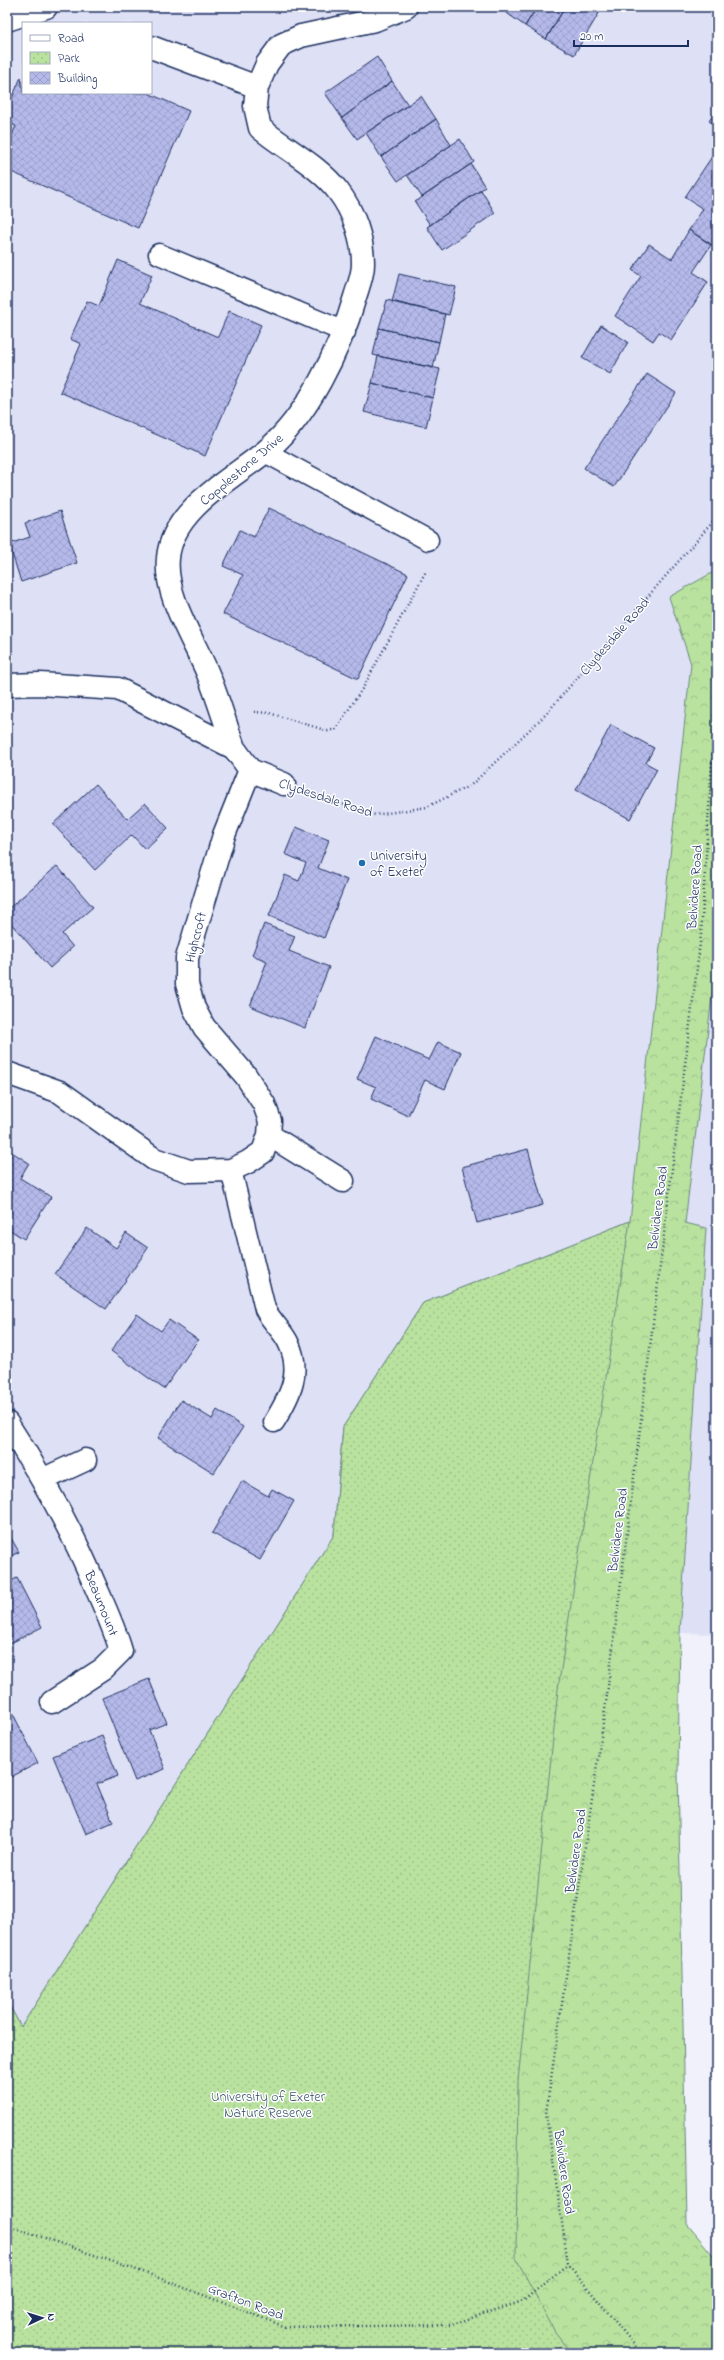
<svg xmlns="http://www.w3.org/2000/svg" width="724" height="2360" viewBox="0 0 724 2360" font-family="'Indie Flower',sans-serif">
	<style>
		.built { fill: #dee0f6; fill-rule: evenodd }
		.forest { fill: url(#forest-crowns); stroke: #6a887e }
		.park { fill: url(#park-dots); stroke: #6a887e }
		.building { fill: url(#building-cross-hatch); stroke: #1b2f5e }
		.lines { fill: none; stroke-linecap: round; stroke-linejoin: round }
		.lane-casing { stroke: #1b2f5e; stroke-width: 23 }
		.street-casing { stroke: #1b2f5e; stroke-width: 25 }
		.path { stroke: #1b2f5e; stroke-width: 2.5; stroke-dasharray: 1 3; stroke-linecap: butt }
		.lane { stroke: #fff; stroke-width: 20 }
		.street { stroke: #fff; stroke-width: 22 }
		.poi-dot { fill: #1f6fb2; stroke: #fff; stroke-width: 1.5 }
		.labels { text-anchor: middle; stroke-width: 3; stroke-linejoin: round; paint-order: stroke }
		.street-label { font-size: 14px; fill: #1b2f5e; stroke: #fff }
		.poi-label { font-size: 14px; fill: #1b2f5e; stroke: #fff; text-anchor: start }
		.park-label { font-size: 14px; fill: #425c6e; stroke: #fff }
	</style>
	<defs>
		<pattern id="forest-crowns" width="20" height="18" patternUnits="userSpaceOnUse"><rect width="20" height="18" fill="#b9e29f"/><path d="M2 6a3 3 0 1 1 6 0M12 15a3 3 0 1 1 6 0" fill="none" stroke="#9ec28b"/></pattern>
		<pattern id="park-dots" width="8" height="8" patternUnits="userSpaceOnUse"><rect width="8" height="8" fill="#b9e29f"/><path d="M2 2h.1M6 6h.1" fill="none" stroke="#9ec28b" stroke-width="1.8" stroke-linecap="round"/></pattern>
		<pattern id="building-cross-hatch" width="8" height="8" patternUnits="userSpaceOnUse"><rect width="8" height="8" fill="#b5b9ea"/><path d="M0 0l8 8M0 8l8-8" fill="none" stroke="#9b9fcb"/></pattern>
	</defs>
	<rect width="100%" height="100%" fill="#f0f1fb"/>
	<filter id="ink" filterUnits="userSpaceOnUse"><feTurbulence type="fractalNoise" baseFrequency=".025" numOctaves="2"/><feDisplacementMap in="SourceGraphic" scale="8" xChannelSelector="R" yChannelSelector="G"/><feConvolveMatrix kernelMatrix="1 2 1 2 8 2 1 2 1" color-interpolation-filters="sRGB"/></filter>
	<g filter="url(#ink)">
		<path class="built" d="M7,7H717V1634L680,1633L7,2353ZM23,23H151V93H23Z"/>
		<path class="forest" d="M717,570V954L685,1223L706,1228L680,1633L678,1773L687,2224L717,2260V2353H7V2001L21,2027L334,1535L343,1427L423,1303L630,1221L691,664L669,597Z"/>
		<path class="park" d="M630,1221L558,1689L518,2081L516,2258L555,2332L572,2353H7V2001L21,2027L334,1535L343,1427L423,1303Z"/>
		<path class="building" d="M502,7H537L525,26L501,9Z
			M537,7H565L546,39L525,26Z
			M565,7H589L599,13L574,55L546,39Z
			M377,57L392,81L342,118L325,93Z
			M21,77L23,93H148L189,111L138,228L7,170V146L16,126L7,122V110Z
			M392,81L408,105L357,139L342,118Z
			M421,96L436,119L381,157L366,133Z
			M717,109V127L709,121Z
			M436,119L451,145L398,181L381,157Z
			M460,139L474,162L422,197L407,175Z
			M717,149V248L689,230L703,209L685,197Z
			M471,164L485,187L430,225L415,202Z
			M481,190L495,213L442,250L427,227Z
			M689,230L711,245L693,272L708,282L671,340L659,332L653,341L615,316L641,276L632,270L649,244L672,259Z
			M118,260L152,275L140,303L218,337L229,311L261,325L205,456L60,392L81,344L70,339L87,301L99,306Z
			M399,274L456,287L449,315L392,302Z
			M387,300L445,314L439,342L379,328Z
			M601,325L628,342L610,374L582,358Z
			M379,328L439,342L433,368L373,355Z
			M378,356L440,369L433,398L372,383Z
			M647,374L676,393L614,487L584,468Z
			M372,383L433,398L426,427L364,412Z
			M269,508L408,574L358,679L223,614L243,575L223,566L240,530L254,537Z
			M60,511L77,563L21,582L9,544L30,537L25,523Z
			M611,725L654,748L646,763L657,769L630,819L576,790Z
			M96,784L127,819L145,803L168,828L145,849L132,835L95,870L53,824Z
			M296,827L329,840L318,868L347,880L324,938L269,916L285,875L299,881L306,863L285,854Z
			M57,866L93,907L62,934L73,947L50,968L7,919V910Z
			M264,924L295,936L289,951L329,967L305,1028L250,1006L267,961L252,955Z
			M376,1036L429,1060L438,1042L461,1052L445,1089L425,1080L408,1116L371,1099L376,1087L357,1079Z
			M7,1149L29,1163L20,1178L51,1197L24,1239L7,1228Z
			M528,1149L543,1205L477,1223L462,1167Z
			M87,1228L116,1248L126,1233L148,1248L106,1309L55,1274Z
			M137,1314L161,1331L169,1320L198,1340L164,1389L111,1351Z
			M181,1400L212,1419L217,1410L243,1427L214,1473L158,1438Z
			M242,1481L268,1496L272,1489L294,1501L260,1560L212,1533Z
			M7,1531L19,1552L7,1558Z
			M17,1578L42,1627L7,1645V1583Z
			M149,1679L167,1723L149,1730L165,1769L135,1781L102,1698Z
			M11,1710L38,1763L7,1779V1712Z
			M102,1736L118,1776L97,1784L113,1822L86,1834L53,1756Z"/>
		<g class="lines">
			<g class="lane-casing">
				<path id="lane" d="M159,254L345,332
					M265,452L428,540
					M231,1170L265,1309C271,1321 282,1330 288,1342C303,1372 290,1396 274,1422"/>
			</g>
			<g class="street-casing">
				<path id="street" d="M7,20L46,7
					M151,47L257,87L267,64L281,45L301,36L375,20L406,7
					M7,685L40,684L118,689L234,748L250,770L284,784
					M234,748C225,723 218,698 208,674C194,640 164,596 168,558C172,509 232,479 266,451C308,416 340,349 355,297C358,287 363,275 363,264C363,239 354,212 338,191C318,165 285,149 260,128L255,106L257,87
					M7,1073L60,1092L154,1159L189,1171L231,1170L248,1162L263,1152L269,1135L270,1121L264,1104L246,1076L204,1027L194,1008L187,984V958L224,835L250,770
					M269,1135L343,1181
					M7,1423C41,1475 70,1526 94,1583C104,1606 114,1627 121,1651L103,1669L52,1702
					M44,1479L85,1460"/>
			</g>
			<path class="path" d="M254,712L269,713L328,731L336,729L364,686L426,571
				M313,794L375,815L427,807L471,785L545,715L717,517
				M7,2225L146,2273L286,2327L450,2325L523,2301L568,2264
				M641,2353L568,2264L546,2113L606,1703L701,935L717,681"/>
			<use href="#lane" class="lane"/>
			<use href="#street" class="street"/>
		</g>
	</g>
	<circle class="poi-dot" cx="362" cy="863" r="4"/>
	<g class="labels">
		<g class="street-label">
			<text transform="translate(241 469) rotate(-40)" y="5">Copplestone Drive</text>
			<text transform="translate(614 636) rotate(-49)" y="5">Clydesdale Road</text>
			<text transform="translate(326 797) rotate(18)" y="5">Clydesdale Road</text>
			<text transform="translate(694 887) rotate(-86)" y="5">Belvidere Road</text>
			<text transform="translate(195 937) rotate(-76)" y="5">Highcroft</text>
			<text transform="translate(657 1208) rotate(-83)" y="5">Belvidere Road</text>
			<text transform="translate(617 1530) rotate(-83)" y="5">Belvidere Road</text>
			<text transform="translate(102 1603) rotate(68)" y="5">Beaumount</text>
			<text transform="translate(575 1851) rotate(-82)" y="5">Belvidere Road</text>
			<text transform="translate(565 2172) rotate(82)" y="5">Belvidere Road</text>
			<text transform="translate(246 2301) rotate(21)" y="5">Grafton Road</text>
		</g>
		<g class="poi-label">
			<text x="370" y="860">University<tspan x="370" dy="16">of Exeter</tspan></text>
		</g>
		<g class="park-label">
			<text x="268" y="2101">University of Exeter<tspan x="268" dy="16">Nature Reserve</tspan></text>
		</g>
	</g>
	<rect width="724" height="2360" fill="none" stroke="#fff" stroke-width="24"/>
	<rect x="12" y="12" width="700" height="2336" fill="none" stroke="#1b2f5e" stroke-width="1.5" filter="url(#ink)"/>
	<rect x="22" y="22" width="130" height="72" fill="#ffffff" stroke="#a4acbf"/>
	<rect x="30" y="35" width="20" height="6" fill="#ffffff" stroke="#a4acbf"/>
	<text x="58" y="42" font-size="12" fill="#1b2f5e">Road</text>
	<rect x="30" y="52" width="20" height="12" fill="url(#park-dots)" stroke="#a4acbf"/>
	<text x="58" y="62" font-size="12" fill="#1b2f5e">Park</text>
	<rect x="30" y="72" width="20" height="12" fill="url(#building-cross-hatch)" stroke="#a4acbf"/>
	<text x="58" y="82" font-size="12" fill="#1b2f5e">Building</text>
	<g transform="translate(42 2318) rotate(86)" stroke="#ffffff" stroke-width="3" paint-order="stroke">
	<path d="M0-3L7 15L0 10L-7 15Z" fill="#1b2f5e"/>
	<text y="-6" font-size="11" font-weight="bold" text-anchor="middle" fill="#1b2f5e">N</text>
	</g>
	<path d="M574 40v6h114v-6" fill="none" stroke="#1b2f5e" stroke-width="2"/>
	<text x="580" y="40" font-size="12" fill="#1b2f5e" stroke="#ffffff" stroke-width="3" paint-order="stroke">20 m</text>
</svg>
